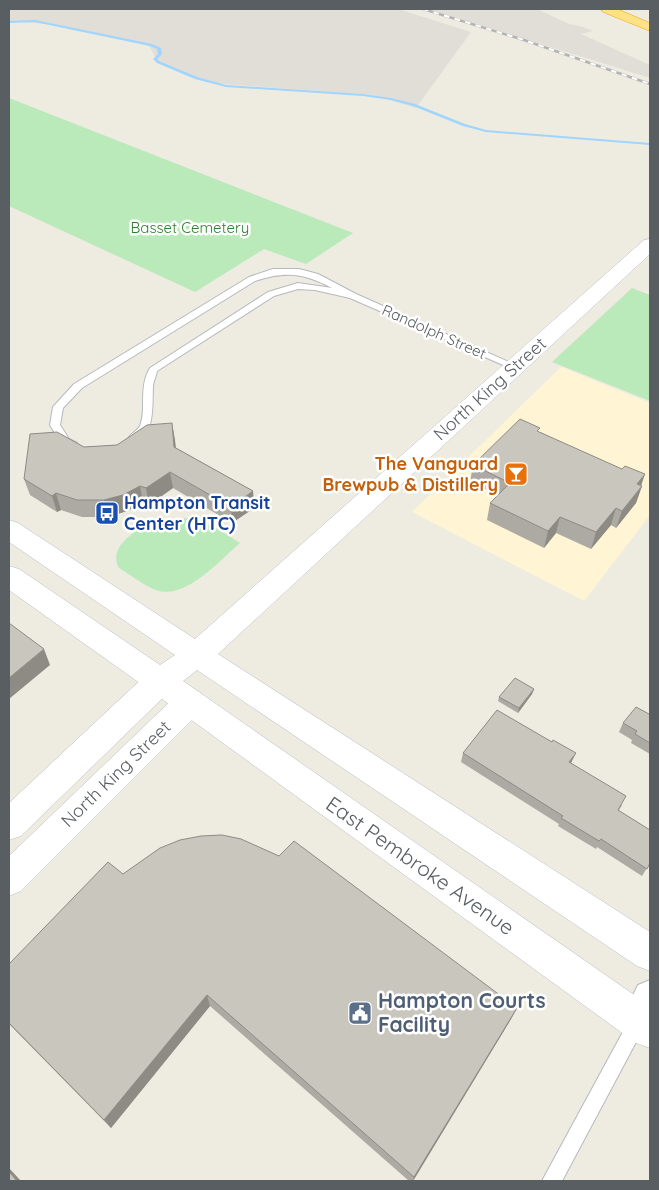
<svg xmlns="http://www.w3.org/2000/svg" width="659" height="1190" viewBox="0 0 659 1190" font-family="Quicksand,sans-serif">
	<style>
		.commercial { fill: #fff5d4 }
		.industrial { fill: #e1ded8 }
		.green { fill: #bae9ba }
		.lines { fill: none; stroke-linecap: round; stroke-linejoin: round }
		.stream { fill: #9fd5ff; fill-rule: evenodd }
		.service-casing { stroke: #b6b9bf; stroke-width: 2 }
		.minor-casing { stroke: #b6b9bf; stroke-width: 2 }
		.tertiary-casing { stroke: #b6b9bf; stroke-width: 1 }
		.secondary-casing { stroke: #b9bdc4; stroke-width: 1 }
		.motorway-casing { stroke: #eea500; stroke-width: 1 }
		.service { fill: #fff; fill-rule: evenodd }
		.minor { fill: #fff; fill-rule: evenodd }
		.tertiary { fill: #fff; fill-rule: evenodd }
		.secondary { fill: #fff; fill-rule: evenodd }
		.motorway { fill: #ffe186; fill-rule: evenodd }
		.rail-casing { stroke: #b3b4b4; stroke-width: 2.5 }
		.rail { stroke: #fff; stroke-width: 2; stroke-dasharray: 5.5; stroke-linecap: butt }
		.wall { fill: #adaaa3 }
		.shaded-wall { fill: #8d8b84 }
		.building { fill: #c9c6bd; stroke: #8d8b84 }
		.labels { text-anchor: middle; stroke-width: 5; stroke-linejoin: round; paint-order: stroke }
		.far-park-label { font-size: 15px; fill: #2a822f; stroke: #fff }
		.far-street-label { font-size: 15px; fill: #595e63; stroke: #fff }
		.street-label { font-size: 18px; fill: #595e63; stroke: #fff }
		.food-label { font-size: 18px; font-weight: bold; fill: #c56008; stroke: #fff; text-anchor: end }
		.transit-label { font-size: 18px; font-weight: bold; fill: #164399; stroke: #fff; text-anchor: start }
		.near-street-label { font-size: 21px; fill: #595e63; stroke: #fff }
		.near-service-label { font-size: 21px; font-weight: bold; fill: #4e5e75; stroke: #fff; text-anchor: start }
	</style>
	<rect width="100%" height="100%" fill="#eeebe0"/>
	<path class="commercial" d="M561,367L650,403V515L584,601L412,512Z"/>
	<path class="industrial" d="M9,9H398L471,32L416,108L373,95L210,83L189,76L158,62L150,47L145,44L58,25L9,21Z
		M428,9H537L569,24L583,27L593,31L581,34L650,65V78Z"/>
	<path class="green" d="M9,98L353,233L306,264L264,249L195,292L9,206Z
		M632,288L650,295V401L552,362Z
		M182,518C205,519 221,531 240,543C220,560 185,601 156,590C143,585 131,575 119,568C107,547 137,528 155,522C164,520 174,519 182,518Z"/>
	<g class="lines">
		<path class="stream" d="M35,20L152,44L161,48L162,54L157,59L159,61L197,77L226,85L363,94L391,98L415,104L465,124L486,130L650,143V145L486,132L463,126L413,106L391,100L363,96L226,87L195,79L157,63L153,59L158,54L157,49L150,46L35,22L9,23V21Z"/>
		<g class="service-casing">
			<path id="service" d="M273,269H299L318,274L356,294L520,367L518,369H512L350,298L315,290L298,289L274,296L157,371C156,377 153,382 153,387C152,402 156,445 130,439L129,437C132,433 137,431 140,426C147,409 138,388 150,368L268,292L298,283L332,288C303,273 286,271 255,281L82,388L63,408L60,425L69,439L77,443L72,446L61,443L50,425L53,407L74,384L249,277Z
				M637,1014L643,1017L646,1023L643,1029L562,1181H542L631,1017Z"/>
		</g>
		<g class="minor-casing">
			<path id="minor" d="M650,980V1034L638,1039L626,1033L620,1021L638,985Z"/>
		</g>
		<g class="tertiary-casing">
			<path id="tertiary" d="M160,669L171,672L175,681L171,690L21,836L9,840V803L149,672Z
				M190,689L201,693L205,702L201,711L21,891L9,896V856L179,693Z"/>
		</g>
		<g class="secondary-casing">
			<path id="secondary" d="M650,239V254L218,654L650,932V971L637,966L197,670L183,681L650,1006V1048L636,1043L179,711L9,590V566L19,569L160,665L175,655L9,542V520L18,523L195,639L644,240Z"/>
		</g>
		<g class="motorway-casing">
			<path id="motorway" d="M601,9H617L650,23V31L603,12Z"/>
		</g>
		<use href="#service" class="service"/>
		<use href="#minor" class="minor"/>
		<use href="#tertiary" class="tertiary"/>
		<use href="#secondary" class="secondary"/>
		<use href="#motorway" class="motorway"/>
		<g class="rail-casing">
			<path id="rail" d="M423,9L524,40L650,84"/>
		</g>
		<use href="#rail" class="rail"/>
	</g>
	<path class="wall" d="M172,423L176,448L253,491L254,508L232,523L173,488L149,505L143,503L127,511L108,517H82L61,510L57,512L30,495L24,479L84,447L117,445Z
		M540,432L642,486L636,503L616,528L611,525L591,549L556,533L544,548L487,520L490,503L498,495L470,482L473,465Z
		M534,689L532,694L518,713L498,701L499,697Z
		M650,712V754L631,743L632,740L619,732L623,723L649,714Z
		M463,753L572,761L571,763L622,805L619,810L650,863L642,876L597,847L596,849L558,826L559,824L461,762Z
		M123,874L517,1008L511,1019L413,1181H409L210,1006L111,1128L9,1024V964Z"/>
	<path class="shaded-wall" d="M172,423L175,440L177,464L174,447Z
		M170,472L173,488L149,505L146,488Z
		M645,474L640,489L642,486L636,503L616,528L622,511L637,484Z
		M140,486L143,503L127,511L108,517L104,500Z
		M253,491L254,508L232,523L231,507Z
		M56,493L61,510L57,512L52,496Z
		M616,508L611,525L591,549L596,532Z
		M560,517L556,533L544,548L548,531Z
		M44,649L50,665L9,699V678Z
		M534,689L532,694L518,713L519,708Z
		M576,753L572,761L566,771L569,762Z
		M207,995L210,1006L111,1128L104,1120Z
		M517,1008L511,1019L413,1181L414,1177Z
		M9,1168L21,1181H17L9,1172Z"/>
	<path class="building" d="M520,419L540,428L537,431L622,469L625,466L645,474L637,484L642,486L622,511L616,508L596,532L560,517L548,531L490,503L510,483L473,465Z
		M172,423L174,447L253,491L231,507L170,472L146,488L140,486L123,495L104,500H77L56,493L52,496L24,479L30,434L57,432L84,447L117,445L147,425Z
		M9,623L44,649L9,678Z
		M515,678L534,689L519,708L499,697Z
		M636,707L649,714L650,712V743L635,734L637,731L623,723Z
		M497,710L552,742L553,740L576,753L569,762L626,796L618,810L650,830V863L647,869L601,839L599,841L561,818L563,816L463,753Z
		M222,835L241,839L279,856L294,841L517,1008L414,1177L207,995L104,1120L9,1023V964L108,862L123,874L160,848L180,840L201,836Z
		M9,1172L17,1181H9Z"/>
	<defs>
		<g id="bar-square" transform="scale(1.25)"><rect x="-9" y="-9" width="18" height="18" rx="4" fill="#e8710a" stroke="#fff"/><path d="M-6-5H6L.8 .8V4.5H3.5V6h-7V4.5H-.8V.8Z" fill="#fff"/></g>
		<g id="bus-square" transform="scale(1.25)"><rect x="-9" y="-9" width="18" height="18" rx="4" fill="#1a4fb4" stroke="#fff"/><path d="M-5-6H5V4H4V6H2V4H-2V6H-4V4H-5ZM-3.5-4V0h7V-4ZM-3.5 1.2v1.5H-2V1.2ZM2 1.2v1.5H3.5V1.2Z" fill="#fff"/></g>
		<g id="civic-square" transform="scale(1.25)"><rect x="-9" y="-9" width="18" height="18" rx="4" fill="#5c6f8a" stroke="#fff"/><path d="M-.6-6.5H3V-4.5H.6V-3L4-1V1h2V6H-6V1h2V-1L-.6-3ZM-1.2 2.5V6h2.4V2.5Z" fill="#fff"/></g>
	</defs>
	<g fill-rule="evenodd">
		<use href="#bar-square" x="516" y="474"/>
		<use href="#bus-square" x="107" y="513"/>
		<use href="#civic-square" x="360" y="1013"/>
	</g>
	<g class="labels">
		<g class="far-park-label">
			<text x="190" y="233">Basset Cemetery</text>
		</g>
		<g class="far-street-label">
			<text transform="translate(434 332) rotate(24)" y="5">Randolph Street</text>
		</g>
		<g class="street-label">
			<text transform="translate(490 389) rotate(-42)" y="6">North King Street</text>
			<text transform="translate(116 774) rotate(-44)" y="6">North King Street</text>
		</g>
		<g class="food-label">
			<text x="498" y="470">The Vanguard<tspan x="498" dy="21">Brewpub &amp; Distillery</tspan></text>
		</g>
		<g class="transit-label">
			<text x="124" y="509">Hampton Transit<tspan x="124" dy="21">Center (HTC)</tspan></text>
		</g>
		<g class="near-street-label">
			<text transform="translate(420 866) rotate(35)" y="7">East Pembroke Avenue</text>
		</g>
		<g class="near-service-label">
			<text x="378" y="1008">Hampton Courts<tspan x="378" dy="24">Facility</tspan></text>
		</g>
	</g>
	<rect width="659" height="1190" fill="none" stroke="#595e63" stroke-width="20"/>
</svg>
